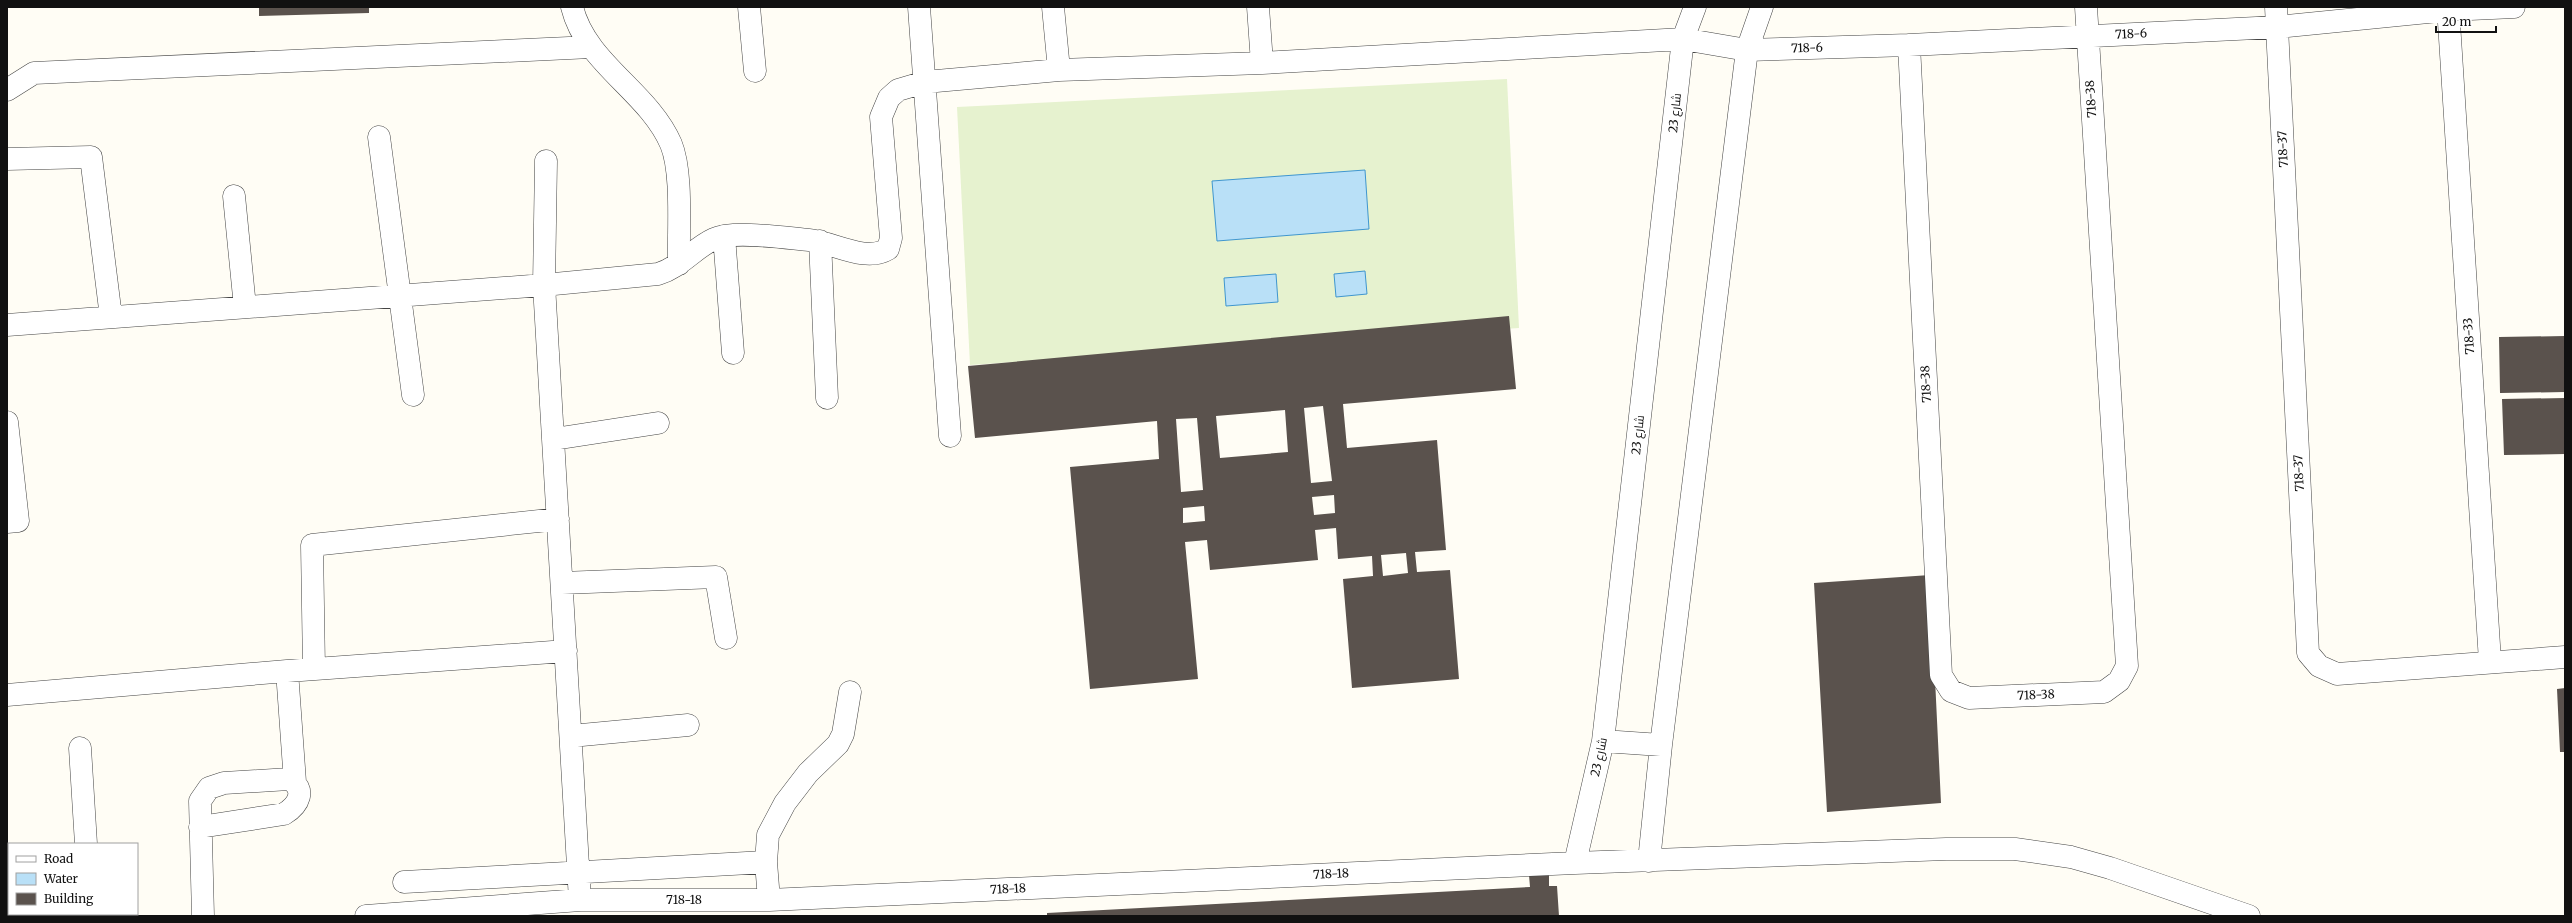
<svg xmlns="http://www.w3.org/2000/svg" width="2572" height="923" viewBox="0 0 2572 923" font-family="Merriweather,Cairo,serif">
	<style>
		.pitch { fill: #e6f2cf }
		.water { fill: #b9e0f7; stroke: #3f96cf }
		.building { fill: #5a524d; fill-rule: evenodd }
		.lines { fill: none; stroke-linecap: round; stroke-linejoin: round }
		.minor-casing { stroke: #444; stroke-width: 23 }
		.minor { stroke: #fff; stroke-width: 22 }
		.labels { text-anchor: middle; stroke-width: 4; stroke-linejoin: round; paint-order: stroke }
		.street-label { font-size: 12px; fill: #111; stroke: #fff }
	</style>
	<rect width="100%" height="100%" fill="#fffdf5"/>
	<path class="pitch" d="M1507,79L1519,328L970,365L957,107Z"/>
	<path class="water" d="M1365,170L1369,229L1217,241L1212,181Z
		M1365,271L1367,294L1336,297L1334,274Z
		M1276,274L1278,302L1226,306L1224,278Z"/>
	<path class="building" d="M259,7H369V13L259,16Z
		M1509,316L1516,389L1343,404L1347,448L1437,440L1446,550L1415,552L1417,572L1450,570L1459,679L1352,688L1343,579L1373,576L1372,556L1338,559L1336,528L1315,530L1318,560L1210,570L1207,540L1185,542L1198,679L1090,689L1070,467L1159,459L1157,421L975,438L968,366ZM1323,406L1332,481L1311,483L1304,408ZM1285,410L1288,452L1220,458L1216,416ZM1197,418L1203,490L1181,492L1176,419ZM1334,495L1335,513L1314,515L1312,497ZM1204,506L1205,521L1183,523V508ZM1406,553L1408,573L1383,576L1381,555Z
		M2565,336V392L2500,393L2499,337Z
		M2565,398V454L2504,455L2502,399Z
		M1930,575L1941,803L1827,812L1814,583Z
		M2565,688V752H2560L2557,689Z
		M1549,874V886H1557L1559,916H1047V913L1530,887L1529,875Z"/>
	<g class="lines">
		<g class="minor-casing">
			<path id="minor" d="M572,7C586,64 648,91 671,144C683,173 678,231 679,264
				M749,7L755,71
				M919,7L950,436
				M1053,7L1059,70
				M1258,7L1262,63
				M2276,7L2308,653L2319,666L2337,674L2565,657
				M2448,7L2490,661
				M1909,45L1941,675L1951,691L1969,698L2104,692L2119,681L2127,666L2086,7
				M7,90L34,73L591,47
				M379,137L413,395
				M7,159L91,157L111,317
				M546,161L544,285L580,900
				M234,196L245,307
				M724,236L733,353
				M820,241L827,398
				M7,325L544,285L658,274C681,267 694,248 714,239C733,230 786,238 809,240C833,242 865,263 888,249L891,238L881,117L889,98L898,90L925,82L1059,70L1262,63L1683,39L1747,50L1909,45L2277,27L2448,10L2514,7
				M7,422L18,521L7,522
				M554,439L658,423
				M562,583L716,577L726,638
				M314,669L312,545L558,519
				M287,671L295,782
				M7,695L287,671L566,651
				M571,736L688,725
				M1603,741L1661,745
				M80,748L86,844
				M200,827L284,814C299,805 307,789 289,779L224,783L209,788L200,801L203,916
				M1649,861L1661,745L1747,50L1762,7
				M1575,863L1603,741L1683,39L1695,7
				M404,882L766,862
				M769,900L766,862L768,835L785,803L808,773L838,744L843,734L850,692
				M90,914V916
				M366,916L580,900H769L1575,863L1946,849H2015L2071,857L2110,868L2249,916"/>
		</g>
		<use href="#minor" class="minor"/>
	</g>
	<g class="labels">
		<g class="street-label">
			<text transform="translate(2131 34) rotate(-3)" y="4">718-6</text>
			<text transform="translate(1807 48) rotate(-2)" y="4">718-6</text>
			<text transform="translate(2091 99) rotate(-94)" y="4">718-38</text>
			<text transform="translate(1675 113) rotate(-84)" y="4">شارع 23</text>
			<text transform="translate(2283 149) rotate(-93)" y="4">718-37</text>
			<text transform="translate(2469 336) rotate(-94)" y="4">718-33</text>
			<text transform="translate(1926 384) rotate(-93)" y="4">718-38</text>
			<text transform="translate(1638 435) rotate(-84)" y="4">شارع 23</text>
			<text transform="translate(2299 473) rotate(-93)" y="4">718-37</text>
			<text transform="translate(2036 695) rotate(-2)" y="4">718-38</text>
			<text transform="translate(1599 757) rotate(-78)" y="4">شارع 23</text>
			<text transform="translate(1331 874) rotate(-3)" y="4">718-18</text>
			<text transform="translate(1008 889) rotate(-3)" y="4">718-18</text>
			<text x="684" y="904">718-18</text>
		</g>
	</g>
	<rect width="2572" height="923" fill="none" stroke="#111111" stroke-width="16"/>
	<rect x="8" y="843" width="130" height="72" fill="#ffffff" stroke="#a0a0a0"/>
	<rect x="16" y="856" width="20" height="6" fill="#ffffff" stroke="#a0a0a0"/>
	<text x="44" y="863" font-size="12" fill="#111111">Road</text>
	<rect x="16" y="873" width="20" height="12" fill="#b9e0f7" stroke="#a0a0a0"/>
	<text x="44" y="883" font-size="12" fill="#111111">Water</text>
	<rect x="16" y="893" width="20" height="12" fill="#5a524d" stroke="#a0a0a0"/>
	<text x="44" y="903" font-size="12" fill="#111111">Building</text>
	<path d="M2436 26v6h60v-6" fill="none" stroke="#111111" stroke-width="2"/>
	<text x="2442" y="26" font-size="12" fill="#111111" stroke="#ffffff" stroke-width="3" paint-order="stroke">20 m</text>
</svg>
